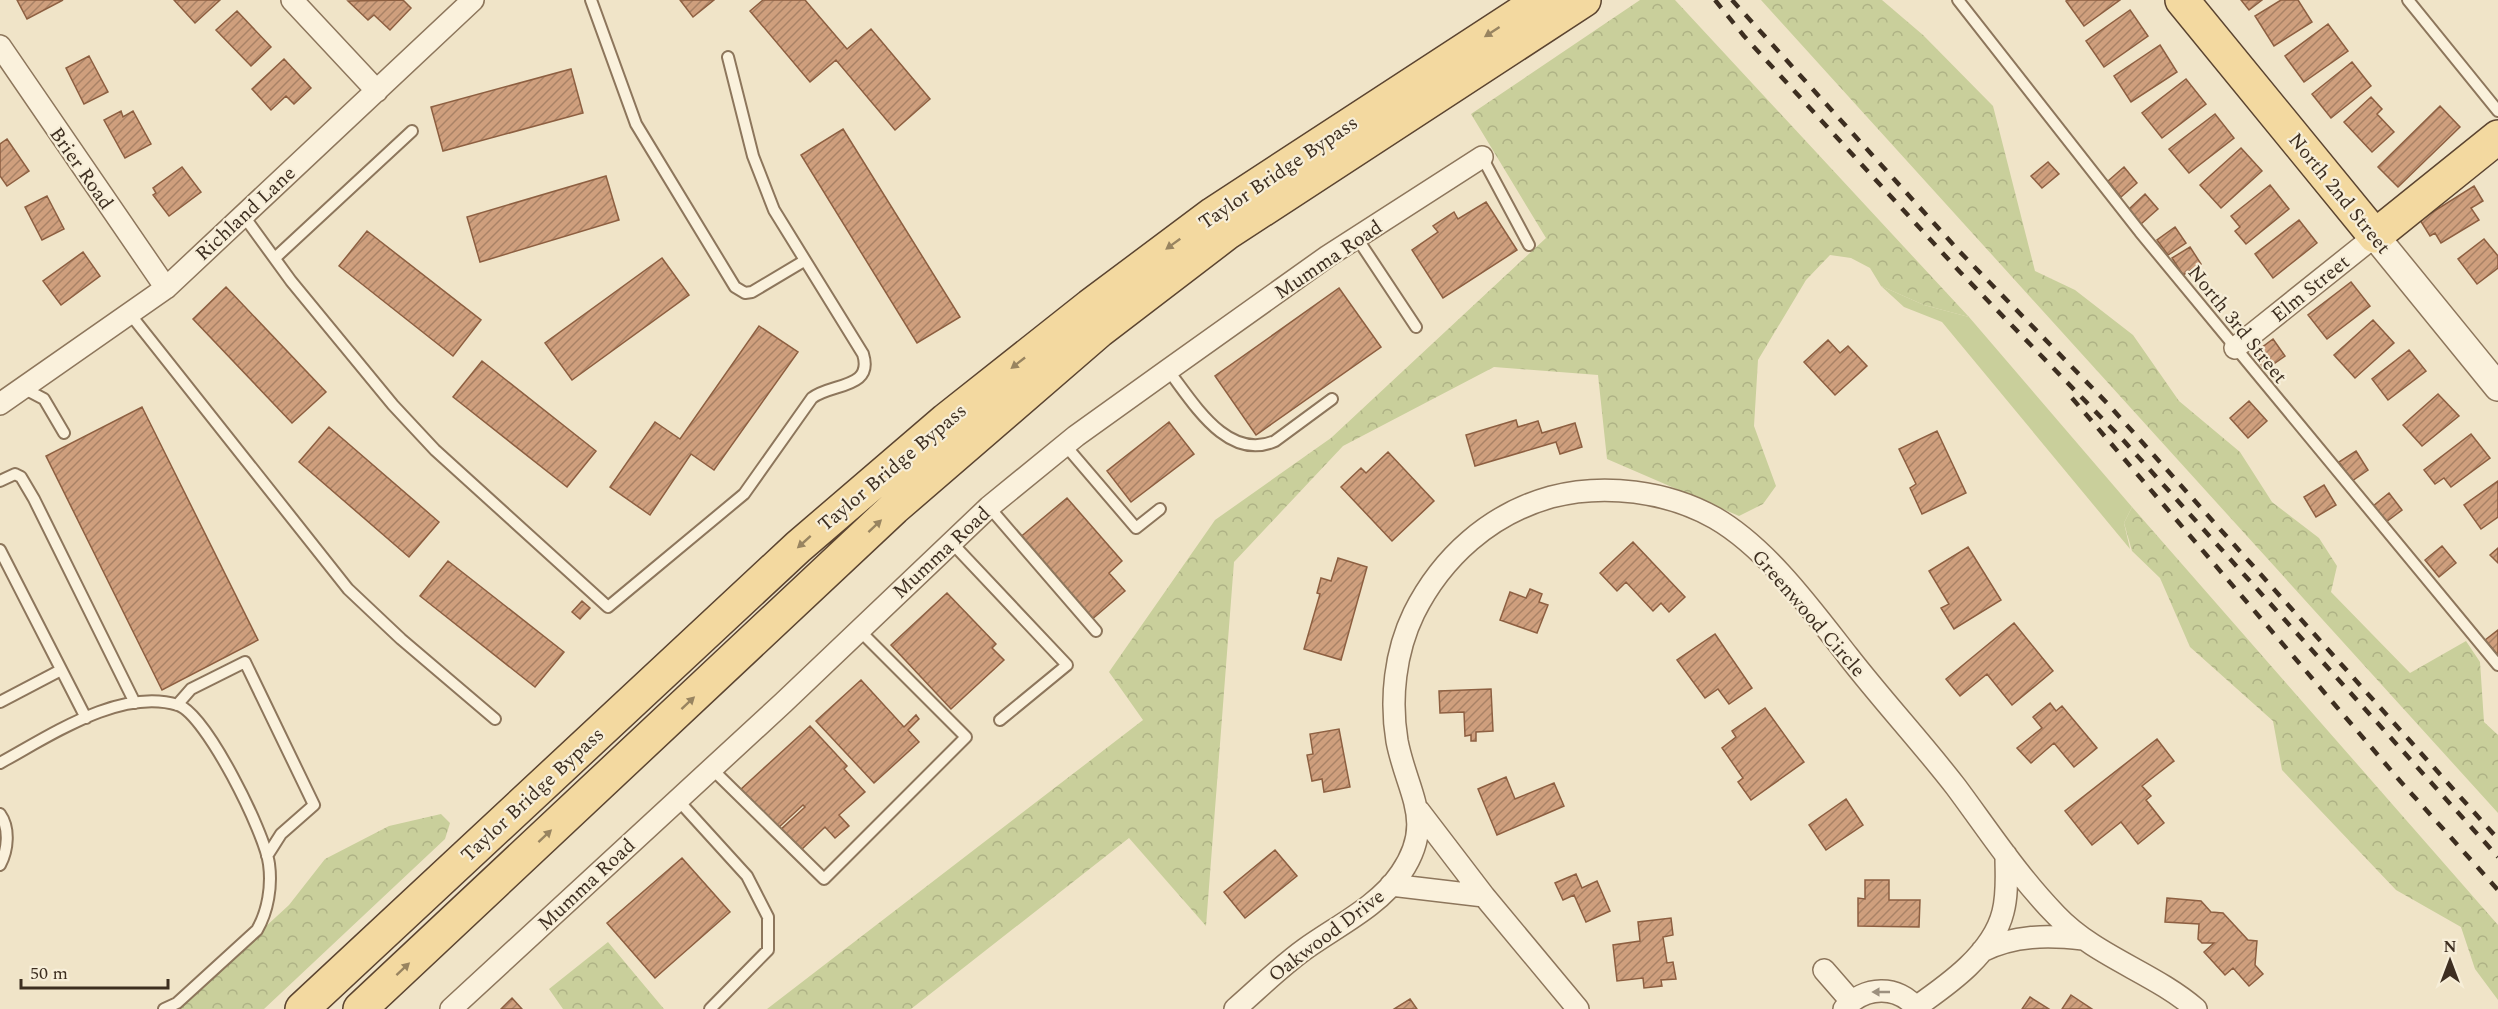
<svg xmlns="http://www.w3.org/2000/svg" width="2498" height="1009" viewBox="0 0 2498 1009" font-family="Spectral,serif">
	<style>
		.green { fill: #c9cf9b }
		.forest { fill: url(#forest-crowns) }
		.building { fill: url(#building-hatch); stroke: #8d5f41; stroke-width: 1.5 }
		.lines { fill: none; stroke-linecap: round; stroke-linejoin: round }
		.service-casing { stroke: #8d765c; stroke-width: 14 }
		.minor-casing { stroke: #8d765c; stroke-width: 24 }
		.tertiary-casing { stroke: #8d765c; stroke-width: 30 }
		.primary-casing { stroke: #5b4430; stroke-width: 36 }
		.service { stroke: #faf1dc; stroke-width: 10 }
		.minor { stroke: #faf1dc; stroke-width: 21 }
		.tertiary { stroke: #faf1dc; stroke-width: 27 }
		.primary { stroke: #f3d9a0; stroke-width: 33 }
		.rail { stroke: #3d2e20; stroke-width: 4.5; stroke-dasharray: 10 10; stroke-linecap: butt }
		.oneway { fill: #988460 }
		.oneway2 { fill: #9c907e }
		.labels { text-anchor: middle; stroke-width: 4.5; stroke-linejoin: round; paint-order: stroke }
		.street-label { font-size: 20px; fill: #3d2e20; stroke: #f7eed8 }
	</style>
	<defs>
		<pattern id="forest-crowns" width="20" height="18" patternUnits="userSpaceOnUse" patternTransform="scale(1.5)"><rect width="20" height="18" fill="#c9cf9b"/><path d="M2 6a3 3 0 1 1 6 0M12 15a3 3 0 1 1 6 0" fill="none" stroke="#aeb285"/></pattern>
		<pattern id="building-hatch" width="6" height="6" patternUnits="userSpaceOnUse" patternTransform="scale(1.5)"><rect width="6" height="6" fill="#cf9f7d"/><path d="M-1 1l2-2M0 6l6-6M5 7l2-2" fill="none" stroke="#a98266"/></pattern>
	</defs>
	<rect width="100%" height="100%" fill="#f0e4c8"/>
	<path class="green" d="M1881,286L1924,305L1969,317L2132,507L2124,523L2130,549L1942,322L1904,307Z"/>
	<path class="forest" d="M1640,0H1675L1969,317L1924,305L1881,286L1870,268L1851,258L1830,255L1806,280L1758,360L1754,426L1776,486L1763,504L1739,516L1607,459L1598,375L1494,367L1343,446L1234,562L1206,926L1129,838L911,1009H767L1143,720L1109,672L1215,520L1331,438L1546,238L1471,114Z
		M1761,0H1882L1923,35L1993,106L2035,271L2075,290L2133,335L2179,401L2240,452L2272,502L2319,538L2337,566L2331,592L2410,673L2466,641L2480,662L2484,722L2498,735V813Z
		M2132,507L2498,925V1000L2475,969L2461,927L2396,890L2282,770L2273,721L2190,647L2160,578L2132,551L2124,523Z
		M441,814L450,823L445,839L264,1009H176L289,905L325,859L389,826Z
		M608,942L664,1009H563L549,989Z"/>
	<path class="building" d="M17,0H63L27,19Z
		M174,0H220L195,23Z
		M403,0L411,8L390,30L374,15L368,20L348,1Z
		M680,0H714L693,17Z
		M763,0H805L847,49L871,29L930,99L895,130L836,60L810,82L750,11Z
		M2068,0H2120L2084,26L2066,1Z
		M2241,0H2262L2249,10Z
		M2281,0H2298L2312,22L2274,46L2255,16Z
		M2130,10L2148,36L2104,67L2086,41Z
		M237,11L271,47L251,66L216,30Z
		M2328,24L2348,51L2304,82L2285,56Z
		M2160,45L2177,72L2131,102L2114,76Z
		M89,56L108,92L84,104L66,68Z
		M284,59L311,88L294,104L286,96L271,110L252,89Z
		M2352,62L2371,86L2331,118L2312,94Z
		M571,69L583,113L443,151L431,107Z
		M2186,79L2206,104L2162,138L2142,113Z
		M2371,97L2382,109L2377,114L2394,132L2372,152L2344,122Z
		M2440,106L2460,127L2398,187L2378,167Z
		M121,111L123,117L133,111L151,144L125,158L104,120Z
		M2215,114L2234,138L2189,173L2169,149Z
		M843,129L960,317L917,343L801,155Z
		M7,139L29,171L7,186L0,176V144Z
		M2241,148L2262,171L2221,208L2200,185Z
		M2048,162L2059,174L2042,188L2031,176Z
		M182,167L201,192L169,216L153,195L156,193L153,188Z
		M2124,167L2137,183L2121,197L2108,181Z
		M606,176L619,220L480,262L467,217Z
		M2270,185L2289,209L2246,244L2235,231L2240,227L2231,216Z
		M2474,186L2483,201L2471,208L2479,220L2441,243L2435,233L2430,236L2420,220Z
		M2145,194L2158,209L2141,224L2128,210Z
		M47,196L64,229L42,240L25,207Z
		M1486,202L1517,250L1443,298L1412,250L1438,232L1433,226L1454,212L1458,219Z
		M2299,220L2317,243L2273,278L2255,254Z
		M2175,227L2186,243L2168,255L2157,240Z
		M367,231L481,320L453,356L339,266Z
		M2484,239L2498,256V268L2477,284L2458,259Z
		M2190,247L2201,264L2183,275L2172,258Z
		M83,252L100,276L61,305L43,281Z
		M662,258L689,295L572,380L545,343Z
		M2351,282L2370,306L2327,339L2308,315Z
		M226,287L326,392L292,423L193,319Z
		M1339,288L1381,347L1256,435L1215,376Z
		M2373,320L2394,343L2355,378L2334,355Z
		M759,326L798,352L714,470L691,454L650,515L610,487L655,422L680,439Z
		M2273,339L2285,356L2265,370L2253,354Z
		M1828,340L1840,353L1848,346L1867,366L1835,395L1804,362Z
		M2409,350L2426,371L2388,400L2372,379Z
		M482,361L596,451L567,487L453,397Z
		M2438,394L2459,416L2422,446L2403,425Z
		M2249,401L2267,421L2248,438L2230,418Z
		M142,407L258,640L162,690L46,456Z
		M1516,420L1518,427L1538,421L1542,433L1575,423L1582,447L1560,454L1556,442L1475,466L1466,435Z
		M1169,422L1194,454L1131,502L1107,471Z
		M329,427L439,522L409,557L299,462Z
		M1937,431L1966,493L1922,514L1910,488L1916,484L1899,449Z
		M2471,434L2490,458L2451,487L2444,478L2435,484L2424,470Z
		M2356,451L2368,470L2352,481L2339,462Z
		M1388,452L1434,501L1392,541L1341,487L1361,468L1366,473Z
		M2498,481V517L2481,529L2464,505Z
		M2324,485L2336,505L2316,517L2304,497Z
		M2389,493L2402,510L2386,522L2373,506Z
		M1067,498L1122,561L1109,573L1125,591L1090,621L1018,539Z
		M1633,542L1685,597L1669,612L1661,603L1653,611L1626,582L1617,591L1600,573Z
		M2442,546L2456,563L2439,577L2425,560Z
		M1968,547L2001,600L1954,629L1941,608L1949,604L1929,571Z
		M2498,548V563L2490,555Z
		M1338,558L1367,567L1341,660L1304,649L1320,594L1317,593L1321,578L1331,581Z
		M448,561L564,652L535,687L420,596Z
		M1530,589L1542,594L1539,602L1548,605L1537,633L1500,620L1510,592L1526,598Z
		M947,593L996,644L992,648L1004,660L951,709L891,645Z
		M582,601L590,608L580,619L572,612Z
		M2014,623L2053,671L2012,705L1987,674L1960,696L1946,679Z
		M2498,630V655L2485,640Z
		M1715,634L1752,688L1729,704L1718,689L1705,698L1677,660Z
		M861,680L904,727L916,715L919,719L908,730L919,742L874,783L816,721Z
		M1491,689L1493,731L1476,732V741H1471V735L1465,736L1464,712L1440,713L1439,691Z
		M2050,703L2056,711L2062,706L2097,748L2074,767L2054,743L2031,763L2017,748L2042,728L2033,717Z
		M1765,708L1804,762L1751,800L1738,782L1743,778L1722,748L1736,737L1732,731Z
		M810,726L847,766L844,769L865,792L839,815L849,826L835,838L825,827L799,852L779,831L805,807L803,805L777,829L740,790Z
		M1339,729L1350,787L1324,792L1322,779L1312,781L1307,755L1313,754L1310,734Z
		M2157,739L2174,761L2142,786L2151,796L2146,800L2164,823L2138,844L2121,822L2092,845L2065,811Z
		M1506,777L1515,799L1554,783L1564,806L1497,835L1478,789Z
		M1846,799L1863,825L1826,850L1809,825Z
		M1275,850L1297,876L1245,918L1224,892Z
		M682,858L730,912L655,978L607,923Z
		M1576,874L1582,888L1597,881L1610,911L1586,922L1574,895L1563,900L1555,883Z
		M1865,880H1889V900H1920L1919,927L1858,926V898L1865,899Z
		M2167,898L2201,901L2211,912L2223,913L2248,940L2257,941L2255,965L2263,974L2249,986L2233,968L2225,975L2204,952L2214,943H2202L2198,939L2199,924L2165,922Z
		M1671,918L1673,935L1663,937L1667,963L1673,962L1676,979L1661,980L1662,986L1644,988L1643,978L1617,981L1613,945L1640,941L1638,922Z
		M2071,995L2092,1009H2062Z
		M2030,997L2049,1009H2022Z
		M512,998L522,1009H501Z
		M1410,999L1417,1009H1394Z"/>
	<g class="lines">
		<g class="service-casing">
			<path id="service" d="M591,0L636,124L735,287L745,293L752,292L804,261
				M1958,0L2140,232L2498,665
				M2408,0L2498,111
				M1482,157L1529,245
				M243,215L291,281L393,405L435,450L608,607L744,494L812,398C831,383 874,389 863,354L774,210L753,156L728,57
				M1357,238L1416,327
				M275,258L412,131
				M130,314L348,589L401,639L495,719
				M1168,370C1193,402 1227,462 1275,441L1332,399
				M23,388L44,399L64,433
				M1065,445L1136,528L1160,509
				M0,481L15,474L21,477L34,499L135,703
				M989,507L1096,631
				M951,542L1067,665L1000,720
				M0,550L86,718
				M0,702L61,670
				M177,705L191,689L245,662L314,805L281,834L267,856
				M0,763C48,737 120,687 178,705C206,714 265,833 269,864C272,886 268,911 257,930L177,1003L164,1009
				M711,768L824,879L966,737L859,630
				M677,799L747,876L768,917V950L710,1009
				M0,814C10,828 8,850 0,865"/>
		</g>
		<g class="minor-casing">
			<path id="minor" d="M292,0L377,91
				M0,46L166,288
				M2235,348L2375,236
				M0,404L166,288L473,0
				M1419,811L1484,896
				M1391,885L1484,896L1578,1009
				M1982,951C2014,935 2048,935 2083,939
				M1824,970L1851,1001
				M1916,1007C1949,984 1993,953 2003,912C2008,893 2006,874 2006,855
				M451,1009L783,703L989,507L1076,436L1168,370L1328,256L1482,157
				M1235,1009C1258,989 1280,967 1305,949C1337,926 1379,906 1401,873C1436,822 1407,793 1397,741C1390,699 1395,652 1414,613C1442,557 1490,514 1551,497C1604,483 1667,491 1715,518C1767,548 1812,610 1848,656C1883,701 1922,743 1956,787C1988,830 2018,876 2056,915C2096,957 2153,972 2196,1009
				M1844,1009C1864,986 1898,984 1917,1009"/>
		</g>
		<g class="tertiary-casing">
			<path id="tertiary" d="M2375,236L2498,387"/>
		</g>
		<g class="primary-casing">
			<path id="primary" d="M2182,0L2375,236L2498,137
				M302,1009L798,547L946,420L1090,306L1213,214L1541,0
				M360,1009L894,508L1099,331L1227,233L1584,0"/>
		</g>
		<use href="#service" class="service"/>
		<use href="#minor" class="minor"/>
		<use href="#tertiary" class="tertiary"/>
		<use href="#primary" class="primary"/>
		<path class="rail" d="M1715,0L1744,36L1960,272L2124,441L2498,857
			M1732,0L1960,252L2107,403L2498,839
			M2072,398L2401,782L2498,890"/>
	</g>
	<defs><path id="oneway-solid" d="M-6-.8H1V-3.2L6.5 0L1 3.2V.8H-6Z" transform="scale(1.5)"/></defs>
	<g class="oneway">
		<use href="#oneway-solid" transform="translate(1492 32) rotate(147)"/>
		<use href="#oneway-solid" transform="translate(1173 244) rotate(144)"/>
		<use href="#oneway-solid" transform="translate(1018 363) rotate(142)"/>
		<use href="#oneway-solid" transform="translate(875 526) rotate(-43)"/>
		<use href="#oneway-solid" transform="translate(804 542) rotate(138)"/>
		<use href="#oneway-solid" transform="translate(688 703) rotate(-43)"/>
		<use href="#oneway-solid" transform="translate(545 836) rotate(-43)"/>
		<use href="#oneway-solid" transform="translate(403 969) rotate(-43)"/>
	</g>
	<use class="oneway2" href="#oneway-solid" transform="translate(1881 992) rotate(180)"/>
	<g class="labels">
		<g class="street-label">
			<text transform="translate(82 168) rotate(55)" y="7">Brier Road</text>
			<text transform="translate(1278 172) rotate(-34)" y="7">Taylor Bridge Bypass</text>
			<text transform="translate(2340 193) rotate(51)" y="7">North 2nd Street</text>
			<text transform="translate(245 213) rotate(-43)" y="7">Richland Lane</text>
			<text transform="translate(1328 259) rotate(-34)" y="7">Mumma Road</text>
			<text transform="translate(2310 288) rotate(-39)" y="7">Elm Street</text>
			<text transform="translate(2238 324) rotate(51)" y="7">North 3rd Street</text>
			<text transform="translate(892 467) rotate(-40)" y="7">Taylor Bridge Bypass</text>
			<text transform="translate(941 552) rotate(-43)" y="7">Mumma Road</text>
			<text transform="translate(1809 613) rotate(49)" y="7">Greenwood Circle</text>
			<text transform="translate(532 794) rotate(-43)" y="7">Taylor Bridge Bypass</text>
			<text transform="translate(586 884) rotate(-43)" y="7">Mumma Road</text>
			<text transform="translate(1326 935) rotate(-37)" y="7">Oakwood Drive</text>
		</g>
	</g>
	<g transform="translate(2450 961)" stroke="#f7eed8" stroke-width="4.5" paint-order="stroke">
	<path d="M0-4.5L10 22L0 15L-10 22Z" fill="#3d2e20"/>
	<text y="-9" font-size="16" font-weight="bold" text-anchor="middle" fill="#3d2e20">N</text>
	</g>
	<path d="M21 979v9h147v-9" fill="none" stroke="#3d2e20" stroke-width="3"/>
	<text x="30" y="979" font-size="18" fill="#3d2e20" stroke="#f7eed8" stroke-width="4.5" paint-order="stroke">50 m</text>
</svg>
